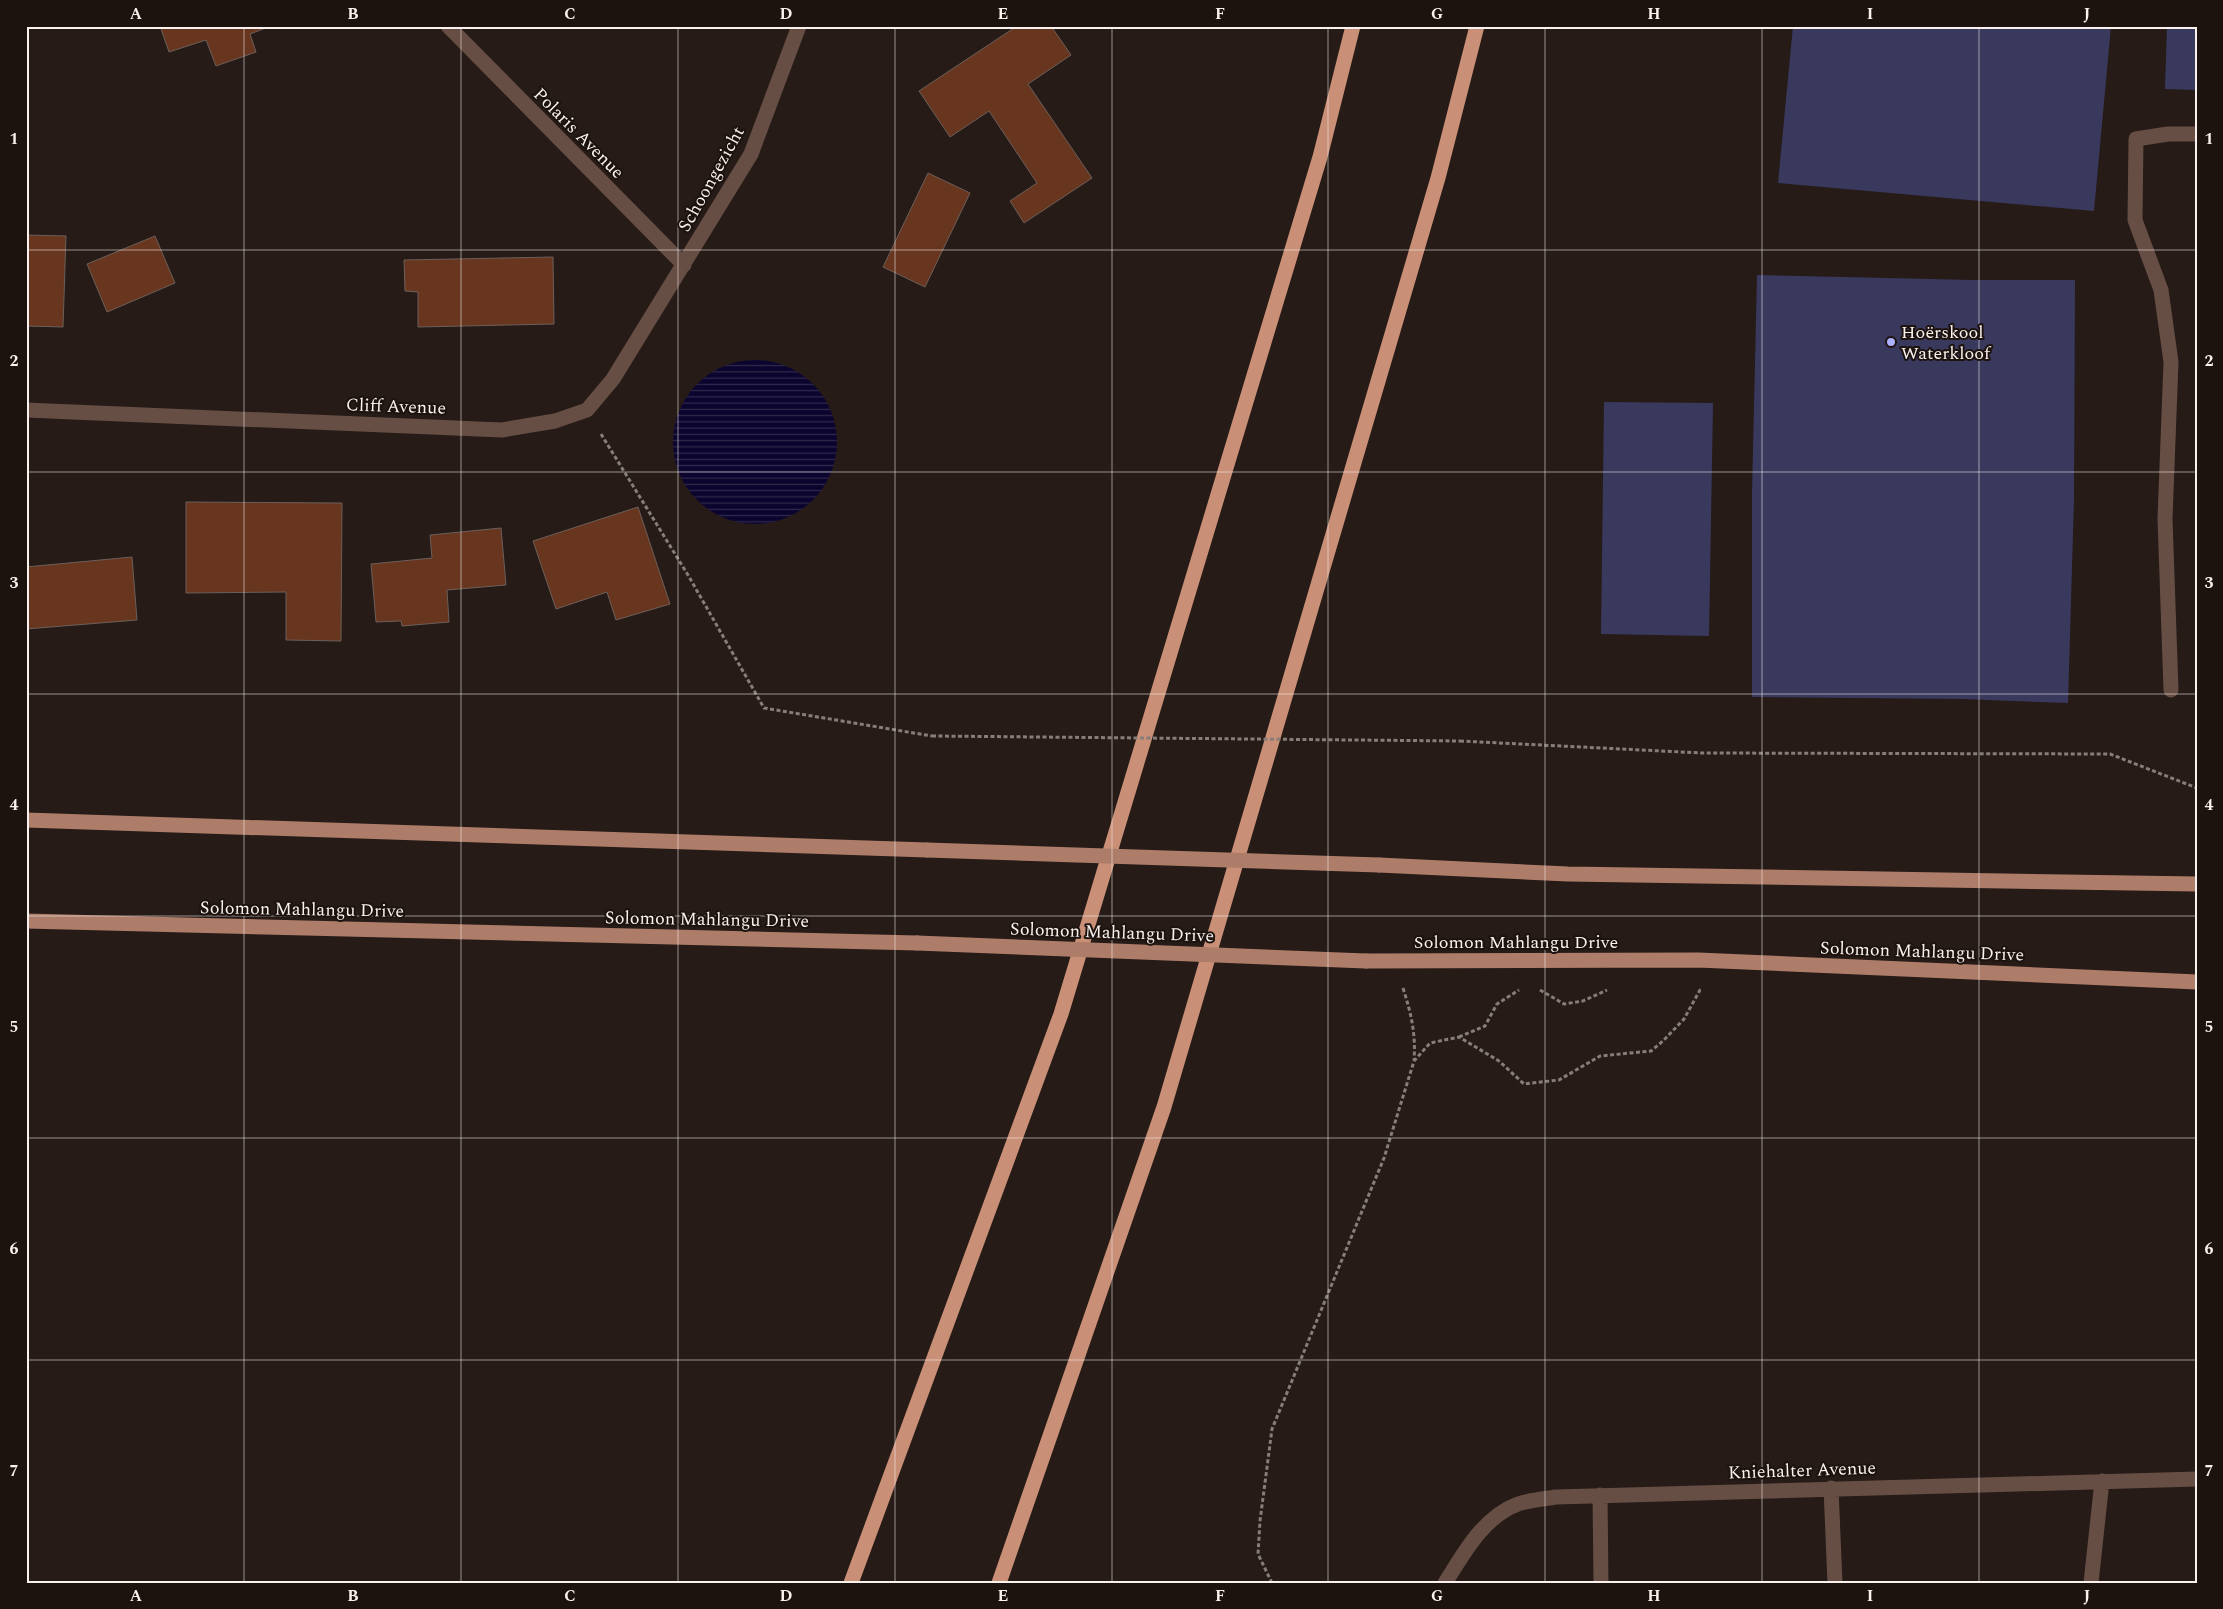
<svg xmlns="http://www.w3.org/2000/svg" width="2223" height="1609" viewBox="0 0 2223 1609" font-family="Spectral,serif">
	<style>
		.pitch { fill: #39395e }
		.water { fill: url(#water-rules) }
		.building { fill: #68361f; stroke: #6c5f5a }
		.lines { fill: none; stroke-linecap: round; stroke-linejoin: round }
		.path { stroke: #877e7a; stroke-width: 3; stroke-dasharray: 4 2.5; stroke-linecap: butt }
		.lane { stroke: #664e44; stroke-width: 15 }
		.street { stroke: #664e44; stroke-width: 15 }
		.primary { stroke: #ae7d69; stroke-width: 15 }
		.highway { stroke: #ca9077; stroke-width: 15 }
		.path-bridge { stroke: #877e7a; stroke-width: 3; stroke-dasharray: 4 2.5; stroke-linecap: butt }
		.primary-bridge { stroke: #ae7d69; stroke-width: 15 }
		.grid { fill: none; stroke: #f8f1ee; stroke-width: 1; stroke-opacity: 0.55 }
		.poi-dot { fill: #acaffb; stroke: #1c120e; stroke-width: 2 }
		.labels { text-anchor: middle; stroke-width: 4; stroke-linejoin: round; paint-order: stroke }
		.street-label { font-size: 18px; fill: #f8f1ee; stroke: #1c120e }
		.poi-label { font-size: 18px; fill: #f8f1ee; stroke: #1c120e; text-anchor: start }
		.neatline { fill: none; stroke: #f8f1ee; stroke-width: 2 }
		.grid-label { font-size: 16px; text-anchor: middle; font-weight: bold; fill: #f8f1ee }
	</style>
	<defs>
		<pattern id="water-rules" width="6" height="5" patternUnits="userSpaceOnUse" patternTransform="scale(1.25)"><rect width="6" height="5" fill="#0b042e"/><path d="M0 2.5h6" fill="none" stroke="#2f294d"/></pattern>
	</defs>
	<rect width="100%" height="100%" fill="#261b17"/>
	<path class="pitch" d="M1793,26H2111L2094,211L1778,183Z
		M2167,26H2197V90L2165,89Z
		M1757,275L1972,280H2075L2074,499L2068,703L1963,699L1752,697V493Z
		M1604,402L1713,403L1709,636L1601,634Z"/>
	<path class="water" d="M673 442a82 82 0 1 1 164 0a82 82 0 1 1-164 0Z"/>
	<path class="building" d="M160,26H271L250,34L256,52L216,66L206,40L169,52Z
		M1017,26H1051L1071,55L1028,84L1092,178L1024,223L1010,201L1037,183L989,111L950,137L919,91Z
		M928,173L970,193L925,287L883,267Z
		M26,235L66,236L63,327L26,326Z
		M155,236L175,283L107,312L87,264Z
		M553,257L554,324L418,327V292L405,291L404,260Z
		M186,502L342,503L341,641L286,640V592L186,593Z
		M638,507L670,604L616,620L607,592L556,609L533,541Z
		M501,528L506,585L447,590L449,622L402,626L401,621L376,622L371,564L432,558L430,535Z
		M132,557L137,620L26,629V567Z"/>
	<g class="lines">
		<path class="path" d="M601,434L688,575L764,708L932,736
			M1460,741L1702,753L2110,754L2197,788
			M1403,988C1411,1013 1416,1034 1414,1060
			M1540,990L1564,1004L1583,1001L1607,990
			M1459,1037L1485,1026L1497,1004L1519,990
			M1272,1583L1258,1554L1260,1521L1272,1429L1384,1158L1414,1061L1430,1043L1459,1037L1499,1061L1524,1084L1559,1080L1600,1056L1651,1051L1663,1041L1684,1019L1700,990L1702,989"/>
		<path class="lane" d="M2171,690L2165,519L2171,362L2161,290L2135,220L2136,139L2168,134H2197"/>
		<path class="street" d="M448,26L684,265
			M26,410L502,430L555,421L587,410L613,379L751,154L799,26
			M1831,1488L1835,1583
			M1600,1495L1601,1583
			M1445,1583C1464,1553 1483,1517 1518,1504C1530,1500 1544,1499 1556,1497L2197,1479
			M2091,1583L2102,1481"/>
		<path class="primary" d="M26,820L927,850
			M1379,865L1568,874L2197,884
			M26,921L917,943
			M1366,961L1698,960L2197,982"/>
		<path class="highway" d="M851,1583L1061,1014L1320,157L1353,26
			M999,1583L1164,1107L1438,178L1477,26"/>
		<path class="path-bridge" d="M932,736L1460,741"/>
		<path class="primary-bridge" d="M927,850L1379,865
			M917,943L1366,961"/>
	</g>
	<path class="grid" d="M244,26V1583M461,26V1583M678,26V1583M895,26V1583M1112,26V1583M1328,26V1583M1545,26V1583M1762,26V1583M1979,26V1583M26,250H2197M26,472H2197M26,694H2197M26,916H2197M26,1138H2197M26,1360H2197"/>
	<circle class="poi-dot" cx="1891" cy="342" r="5"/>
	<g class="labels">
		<g class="street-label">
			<text transform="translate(579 133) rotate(45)" y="6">Polaris Avenue</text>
			<text transform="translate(711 179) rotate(-61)" y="6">Schoongezicht</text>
			<text transform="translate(396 406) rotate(2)" y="6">Cliff Avenue</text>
			<text transform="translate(302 909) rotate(1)" y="6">Solomon Mahlangu Drive</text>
			<text transform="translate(707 919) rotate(1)" y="6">Solomon Mahlangu Drive</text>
			<text transform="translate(1112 932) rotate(2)" y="6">Solomon Mahlangu Drive</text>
			<text x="1516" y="948">Solomon Mahlangu Drive</text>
			<text transform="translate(1922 951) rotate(2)" y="6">Solomon Mahlangu Drive</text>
			<text transform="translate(1802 1470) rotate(-2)" y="6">Kniehalter Avenue</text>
		</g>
		<g class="poi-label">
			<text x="1901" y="338">Hoërskool<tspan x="1901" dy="21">Waterkloof</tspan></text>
		</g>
	</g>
	<rect width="2223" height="1609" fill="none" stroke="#1c120e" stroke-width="55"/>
	<rect x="28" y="28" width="2168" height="1554" class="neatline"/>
	<g class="grid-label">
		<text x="136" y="19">A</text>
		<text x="353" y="19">B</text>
		<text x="570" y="19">C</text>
		<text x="786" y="19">D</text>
		<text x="1003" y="19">E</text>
		<text x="1220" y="19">F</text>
		<text x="1437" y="19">G</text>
		<text x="1654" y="19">H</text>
		<text x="1870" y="19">I</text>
		<text x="2087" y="19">J</text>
		<text x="14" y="144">1</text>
		<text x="2209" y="144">1</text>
		<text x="14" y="366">2</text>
		<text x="2209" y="366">2</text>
		<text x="14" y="588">3</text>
		<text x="2209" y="588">3</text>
		<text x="14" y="810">4</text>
		<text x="2209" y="810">4</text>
		<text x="14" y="1032">5</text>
		<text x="2209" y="1032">5</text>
		<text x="14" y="1254">6</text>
		<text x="2209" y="1254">6</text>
		<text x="14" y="1476">7</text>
		<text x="2209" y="1476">7</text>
		<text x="136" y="1601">A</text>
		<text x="353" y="1601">B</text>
		<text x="570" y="1601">C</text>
		<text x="786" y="1601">D</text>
		<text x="1003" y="1601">E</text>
		<text x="1220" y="1601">F</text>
		<text x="1437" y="1601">G</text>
		<text x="1654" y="1601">H</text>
		<text x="1870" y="1601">I</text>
		<text x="2087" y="1601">J</text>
	</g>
</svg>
